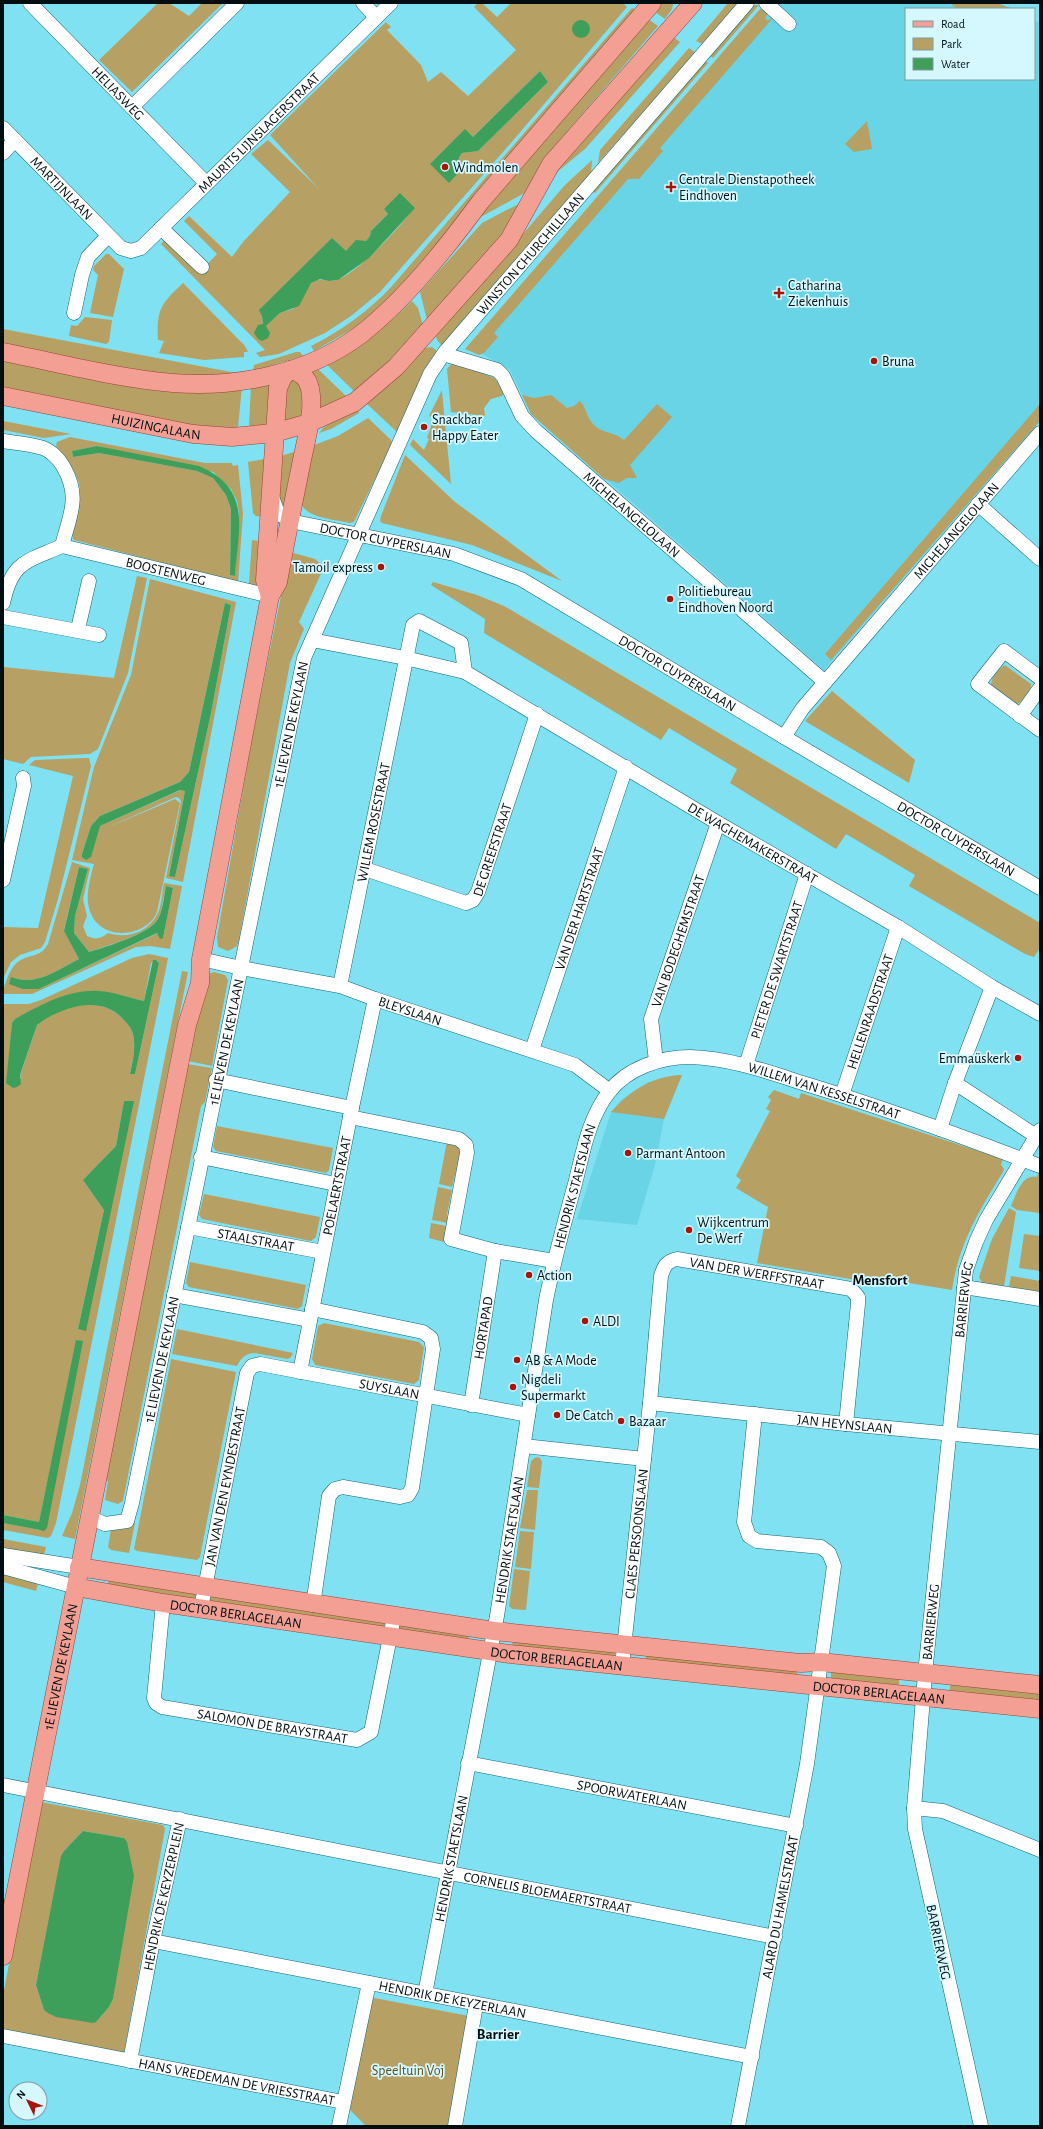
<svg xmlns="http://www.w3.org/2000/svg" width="1043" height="2129" viewBox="0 0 1043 2129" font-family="'Alegreya Sans',sans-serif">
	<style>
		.built { fill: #69d4e6 }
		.green { fill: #b6a063; fill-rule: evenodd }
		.water { fill: #3d9f59 }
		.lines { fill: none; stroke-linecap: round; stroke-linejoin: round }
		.minor-casing { stroke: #116571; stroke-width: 15 }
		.major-casing { stroke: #994338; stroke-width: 19 }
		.minor { stroke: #fff; stroke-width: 14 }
		.major { stroke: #f39f94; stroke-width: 18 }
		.poi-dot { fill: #a71509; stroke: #d5f8ff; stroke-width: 1.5 }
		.labels { text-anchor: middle; stroke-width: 3.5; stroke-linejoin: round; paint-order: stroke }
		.street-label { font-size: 14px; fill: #000e12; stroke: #d5f8ff }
		.poi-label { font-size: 14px; fill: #000e12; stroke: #d5f8ff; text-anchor: start }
		.park-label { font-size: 14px; fill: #5e4e20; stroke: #d5f8ff }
		.neighbourhood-label { font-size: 15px; font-weight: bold; fill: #000e12; stroke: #d5f8ff }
	</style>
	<rect width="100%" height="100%" fill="#80e1f2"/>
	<path class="built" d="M768,3H997L1010,9H906V79H1034V20L1040,23V421L824,670L531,414L510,370L470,347Z
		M682,1075L664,1119L655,1165L637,1225L577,1219L611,1112L621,1100L648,1082Z"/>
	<path class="green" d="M158,3H169L189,16L202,3H223L132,92L99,60Z
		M478,3H482L497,17L511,3H623L627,7L510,144L380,292L351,316L325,333L279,354L260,357L256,353L265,350L161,244L167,237L203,269L217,254L184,221L189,216L232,257L243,242L290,192L251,154L268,140L318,188L270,135L386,22L391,27L387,30L421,65L428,82L441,72L468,96L516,50L474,7ZM540,71L548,82L478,151L462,153L458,159V164H430L465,130L473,137ZM414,208C399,228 360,271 337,280C327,283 320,276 311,283L293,309L280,313L266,326L263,325L262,316L332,238L346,252L356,241H366L370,236L371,231L388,214L384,209Z
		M657,3L673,4L672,9L665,19L651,9Z
		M728,3H736V6L703,44L696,41Z
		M950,3H997L1013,9H957Z
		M755,5H759L713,58L709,55Z
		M632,8L636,10L393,296L356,327L314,351L311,346C341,331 369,311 392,286Z
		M761,8L768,14L765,18L768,21L771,18L772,19L660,148L663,151L639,179H628L494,333L498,337L484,353L479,355L465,349Z
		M645,17L658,26L565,134L532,189L477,219Z
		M672,36L680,42L585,149L546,181Z
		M689,48L696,53L598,163L600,150Z
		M704,60L708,63L595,193L592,191Z
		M867,121L872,149L854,152L845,144Z
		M592,160L591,174L442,346L437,340L436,336L564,186Z
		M524,201L518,216L428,324L420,292L482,223Z
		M106,254H109L124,269L113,317L90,313L98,275L93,270L94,266Z
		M183,283L245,346L248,352H244V357L204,360L159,353L164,341L158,340C156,309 162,303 183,283Z
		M412,301L418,308L424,329L357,394L326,364C358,346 386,328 412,301Z
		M85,317L112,320L109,342L106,344L69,336L71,325L77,326Z
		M3,329L242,374L170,377L3,345Z
		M432,347L438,352L397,432L366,403L395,380L424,348Z
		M296,352H300L303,356L253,371L254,365Z
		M3,359L242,386L238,428H203L3,389Z
		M453,362L495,378L504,393L502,396L491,399L484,408L485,416L451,412L447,369Z
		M318,369L349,399L317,416L309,372Z
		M294,378L302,381L304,420L278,421L281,391Z
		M275,380L271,424L249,427L251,385Z
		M442,390V392L451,484L410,445L413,439L424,450L429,439L427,438L434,418L429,416Z
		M522,395L534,398L551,395L567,408L574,406L580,401C586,406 586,418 595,426C604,434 613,431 624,440L657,404L672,417L630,465L637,478H627L619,483L604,479L531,414Z
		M1040,404V421L831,660L825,654Z
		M358,408L359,413L331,429L319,433L324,427Z
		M368,418L391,440L392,444L354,522L350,523C334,519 307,519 300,502L309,447L338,436Z
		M3,421L71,434L44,438L3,430Z
		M70,437L205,463H232L233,466L238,465L243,514L238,582L74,540C68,530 81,503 80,489C78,473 65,458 56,446L57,442ZM97,446L213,472L231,489L237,501L239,512L235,576L230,575L231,509L226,495L213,478L197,471L99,453L73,457L72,451Z
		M297,451L287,510H279L281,456Z
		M405,455L455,502L562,581L472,545L382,523L380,521L381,516Z
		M264,459L265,462L264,517L256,516L253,513L248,462Z
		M252,540L263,542L258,584L256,585H249V583Z
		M290,552L315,559L324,567L299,622L304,629L290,663L239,940L237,946L228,951L218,947L217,937L253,733Z
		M137,576L147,578L128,673L98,749L90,754L31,757L23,764L3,759V667L114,678Z
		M150,579L236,602L183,882L166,878L181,801L179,798L176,797L104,829L175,799L180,803L157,912C155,916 152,921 148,924C126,941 91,934 88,902C86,884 99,849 104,830L94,864L72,860L94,767L131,675ZM225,603L231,605L211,713L175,877L169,875L185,791L181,790L100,826L82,854L91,826L100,816L180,782L189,772Z
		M433,582L477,595L504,606L1040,923V948L1034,957L1025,954L909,886L915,875L846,834L836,849L730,783L737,769L669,728L661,740L484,633L485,619L431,585Z
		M1005,665L1031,684C1032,690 1023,702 1017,704L991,685C991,678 999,668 1005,665Z
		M832,691L915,760L909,783L805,721Z
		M84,758H89L91,766L58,899L45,942L41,948L20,955L11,962L3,979V927L38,928L73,776L29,765L35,760Z
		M72,862L90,868L83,899L87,916L83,926L87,936C96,940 101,939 108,933C127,939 148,933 158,913C162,904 162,892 164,883L182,886L170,949L150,946L136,947L32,994H4C3,989 5,984 7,979C19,947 37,964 48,944ZM79,867L88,869L75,916L74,933L89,952C105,946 150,934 158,919C163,909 163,896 166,886L173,888L163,938L158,933L39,989L11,977C36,987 57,970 79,959L64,930Z
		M149,954L168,958L56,1523L51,1536L48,1538L3,1530V1523L40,1530L77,1340L39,1522L3,1515V1004H29L41,1000L132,958ZM156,960L159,963L135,1074L130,1073C133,1060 136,1047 133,1034C131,1028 128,1023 123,1019C99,994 61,1006 37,1025L20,1076L22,1078L7,1077L12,1023L15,1019L99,991L144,1001L151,963ZM124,1101H133L85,1330L78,1329L104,1210L83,1180L116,1146Z
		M182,971L188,972L75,1539L62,1536L72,1513L80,1485Z
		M214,972L225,975L228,980L212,1066L188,1061L203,985L209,974Z
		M187,1064L212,1068L205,1102L201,1106L123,1501L118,1504L105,1500L108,1481L104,1480Z
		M682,1075L664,1119L611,1112C630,1091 652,1076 682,1075Z
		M774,1090L799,1099L801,1093L1003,1159L1001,1165L1004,1169L1003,1172C979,1211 959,1243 952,1290L866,1276L856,1280L757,1263L768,1207L736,1188L741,1180L736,1176L770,1111L766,1109L771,1100L768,1097Z
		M217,1126L333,1148L329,1170L326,1173L216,1151L213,1147Z
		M447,1141L455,1142L461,1149C460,1162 455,1173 452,1187L439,1184Z
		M1039,1171L1040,1213L1017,1210L1011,1206C1016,1195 1022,1173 1037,1177Z
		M438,1187L452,1190L447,1214L448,1223L432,1220Z
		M204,1194L320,1217L316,1237L311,1241L202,1219L199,1215Z
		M1009,1208L1016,1212L1004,1286L982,1283L979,1277L992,1239Z
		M431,1223L447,1226L444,1242L429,1238Z
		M1024,1234L1040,1236V1271L1019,1268Z
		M190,1262L306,1285L302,1306L298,1309L189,1287L186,1283Z
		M1011,1276L1040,1281V1293L1009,1287Z
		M324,1323L419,1342L424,1347L419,1380L414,1384L315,1365L312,1359L318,1326Z
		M177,1329L293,1353L291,1357L288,1359L254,1353C245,1354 241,1358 237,1366L172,1354Z
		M171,1359L236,1372L200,1557L197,1560L137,1551L134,1549Z
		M536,1457L540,1458L542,1462L539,1488L527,1487L531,1461Z
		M527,1490H538L535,1530L520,1528Z
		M132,1522L135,1523L129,1553L111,1550L108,1547L111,1529H122Z
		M520,1531L534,1532L531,1569L515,1567Z
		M3,1539L46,1547L44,1555L3,1548Z
		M514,1569L530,1571L526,1610L512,1609L509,1606Z
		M3,1573L38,1583L36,1591L3,1582Z
		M109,1577L197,1594L194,1599L108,1586Z
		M210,1595L384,1621L385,1624L383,1628L212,1603L209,1601Z
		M399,1623L469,1632L468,1643L397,1630Z
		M513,1638L614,1650L615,1654L613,1657L512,1648Z
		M646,1652L798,1667L797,1677L646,1662Z
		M831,1670L900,1674L898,1691L831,1680Z
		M951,1679L1040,1688V1702L949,1695Z
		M41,1802L163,1825L165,1829L124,2053L3,2029V1995ZM83,1831L124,1838L113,1999L109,2007L96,2022L44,2010L36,1985L64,1851Z
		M369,1997L469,2016L448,2126H366L350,2110Z"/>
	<path class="water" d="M572 29a9 9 0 1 1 18 0a9 9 0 1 1-18 0Z
		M540,71L548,82L478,151L462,153C457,160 457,163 461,170L449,183L430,164L465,129L473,137Z
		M400,193L415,208L369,258L338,280L329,281L320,279L311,283L299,306L280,313L266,326L270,333L268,338L262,341L258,339L254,333L258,325L263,324L262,316L259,310L332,238L346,251L356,240L366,241L370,236L371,231L388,214L384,209Z
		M97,446L199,466C253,489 238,528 235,576L230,575L231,509L226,495L213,478L197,471L99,453L73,457L72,451Z
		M225,603L231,605L211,713L175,877L169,876L185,791L180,790L100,826L91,857L86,860L82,857V854L91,826L100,816L180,782L189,772Z
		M79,867L88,869L75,916L74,933L89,952C105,947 150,934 158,919C163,910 164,896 166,886L173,888L163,938L160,939L157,933L39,989H23L9,984L11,977C36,987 57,970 79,959L64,931Z
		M153,960H156L159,963L135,1074H130C133,1060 136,1048 133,1034C131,1027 126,1022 121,1017C98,994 59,1008 37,1025L20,1075L21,1084L17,1087L13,1088L6,1083L12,1023L15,1019C41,1005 68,989 99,991C114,992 129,998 144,1001Z
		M124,1101H134L86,1331L78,1329L104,1210L83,1180L116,1146Z
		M76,1340L83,1341L47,1528L44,1531L40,1530L3,1523V1515L39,1522Z
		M83,1831L124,1838L127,1842L134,1876L113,1999L109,2007L96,2022L93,2023L56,2017L48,2013L44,2010L36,1985L61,1856L64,1851Z"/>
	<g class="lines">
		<g class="minor-casing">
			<g id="minor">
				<path id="s1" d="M30,3L206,183"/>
				<path d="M363,3L376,17"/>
				<path d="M766,3L789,24"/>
				<path d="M132,107L237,3"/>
				<path id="s2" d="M3,128L121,248L131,251L141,248L391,3"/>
				<path d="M3,153L15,140"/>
				<path d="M161,228L202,267"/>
				<path d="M74,313L82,275L88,257L108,236"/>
				<path id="s3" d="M445,352L450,356L497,370L503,376L522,416L536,431L825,682"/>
				<path d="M3,441C16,443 30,444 43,448C51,451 59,459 63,466C81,497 70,514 62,546"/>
				<path id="s4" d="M272,497L278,513L290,521L454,554L521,579L784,737L1040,888"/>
				<path d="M978,504L1040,559"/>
				<path id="s5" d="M62,546L270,596"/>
				<path d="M3,603C12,561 26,562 62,546"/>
				<path d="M3,617L99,635"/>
				<path d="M78,629L89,581"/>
				<path id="s6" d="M312,640L405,658L465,672L718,823L898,927L992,987L1040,1014"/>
				<path d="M1040,678L1004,651L978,684L1040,730"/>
				<path d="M1020,716L1040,688"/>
				<path id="s7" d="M784,737L802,709L1040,433"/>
				<path id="s8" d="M365,869L466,903L473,900L478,892L537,714"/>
				<path d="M3,880L24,786L23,778"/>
				<path id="s9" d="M201,959L241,968L340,986L375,999L575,1065L610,1091"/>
				<path id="s10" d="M340,986L413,625L419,621L461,643L465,672"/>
				<path id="s11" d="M532,1050L626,767"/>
				<path id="s12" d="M656,1061L651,1019L718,823"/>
				<path id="s13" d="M746,1065L807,874"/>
				<path d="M216,1080L352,1108"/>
				<path d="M955,1083L1036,1136"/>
				<path id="s14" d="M842,1095L898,927"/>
				<path d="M350,1117L459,1139L466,1145L467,1153L451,1239L495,1251L554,1261"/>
				<path d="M940,1129L955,1083L992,987"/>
				<path d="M201,1157L336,1184"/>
				<path id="s15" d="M188,1227L323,1252"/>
				<path d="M964,1287L1040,1299"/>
				<path d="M174,1295L310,1320"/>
				<path d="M312,1309L423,1332L431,1338L433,1349L412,1488L408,1495L400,1497L343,1487L335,1489L329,1496L313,1605"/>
				<path id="s16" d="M300,1372L350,1117L375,999"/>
				<path id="s17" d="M650,1403L846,1424L1040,1442"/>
				<path id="s18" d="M471,1405L495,1251"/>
				<path d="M524,1446L644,1459"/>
				<path id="s19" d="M89,1517L105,1524L127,1521L132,1503L304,658L430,374L445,352L747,3"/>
				<path d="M3,1555L79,1567"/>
				<path d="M3,1567L76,1587"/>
				<path id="s20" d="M163,1603L154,1698L156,1703L162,1707L357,1740L371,1732L394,1617"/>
				<path id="s21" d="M201,1608L247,1373L252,1366L260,1364L528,1415"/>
				<path id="s22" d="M622,1666L650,1403L661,1276C664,1266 667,1261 677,1259L851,1289L858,1297V1304L846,1424"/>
				<path id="s23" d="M468,1763L796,1826"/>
				<path id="s24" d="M3,1785L775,1937"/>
				<path d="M914,1808L943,1811L1040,1850"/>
				<path id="s25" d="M153,1941L752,2057"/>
				<path id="s26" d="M425,1994L497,1616L546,1300C554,1261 564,1223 575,1184C583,1153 588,1119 609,1092C627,1068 661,1057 690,1057C731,1058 771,1073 809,1085C887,1109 964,1137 1040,1166"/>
				<path id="s27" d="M3,2036L343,2102"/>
				<path id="s28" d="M130,2061L153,1941L180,1819"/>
				<path d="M339,2126L369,1983"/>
				<path d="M455,2126L476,2005"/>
				<path id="s29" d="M738,2126L807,1764L834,1566L829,1553L821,1547L757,1541L749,1536L744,1522L755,1414"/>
				<path id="s30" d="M981,2126L915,1829L914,1808L925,1674L966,1270L976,1242L986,1220L1040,1130"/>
			</g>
		</g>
		<g class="major-casing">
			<g id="major">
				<path d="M3,352C59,363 116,378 173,383C236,388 308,374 360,335C405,300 447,247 481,201L652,3"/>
				<path id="s31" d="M3,396L193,434L232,437L274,433L309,423L355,402L396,367L509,240L551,164L693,3"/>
				<path d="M270,596L265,580L278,388L283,377L290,370"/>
				<path d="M79,1567L494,1631L801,1663L821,1662L1040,1685"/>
				<path id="s32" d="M76,1587L163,1603L510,1654L1040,1709"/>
				<path id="s33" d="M3,1956L187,1025L200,983L201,959L270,596L278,582C285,543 293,504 301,465C305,443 315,411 310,389C308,378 301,372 290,370"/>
			</g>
		</g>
		<use href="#minor" class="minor"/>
		<use href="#major" class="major"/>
	</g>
	<g class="poi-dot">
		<circle cx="445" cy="167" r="4"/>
		<path d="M669 181h4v4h4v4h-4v4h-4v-4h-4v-4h4z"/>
		<path d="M777 287h4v4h4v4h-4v4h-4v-4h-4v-4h4z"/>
		<circle cx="874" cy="361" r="4"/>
		<circle cx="424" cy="427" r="4"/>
		<circle cx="381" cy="567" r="4"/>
		<circle cx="670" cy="599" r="4"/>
		<circle cx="1018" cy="1058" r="4"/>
		<circle cx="628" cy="1153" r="4"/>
		<circle cx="689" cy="1230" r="4"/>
		<circle cx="529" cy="1275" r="4"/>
		<circle cx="585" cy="1321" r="4"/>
		<circle cx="517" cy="1360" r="4"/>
		<circle cx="513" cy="1387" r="4"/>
		<circle cx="557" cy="1415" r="4"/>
		<circle cx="621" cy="1421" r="4"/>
	</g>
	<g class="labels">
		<g class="street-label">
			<text dy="5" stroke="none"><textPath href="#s1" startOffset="126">HELIASWEG</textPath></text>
			<text dy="5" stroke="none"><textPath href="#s2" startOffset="354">MAURITS LIJNSLAGERSTRAAT</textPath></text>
			<text dy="5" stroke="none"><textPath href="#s2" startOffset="84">MARTIJNLAAN</textPath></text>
			<text dy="5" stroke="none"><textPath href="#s19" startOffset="1388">WINSTON CHURCHILLLAAN</textPath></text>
			<text dy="5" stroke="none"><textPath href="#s31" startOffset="156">HUIZINGALAAN</textPath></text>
			<text dy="5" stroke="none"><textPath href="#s3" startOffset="256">MICHELANGELOLAAN</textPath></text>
			<text dy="5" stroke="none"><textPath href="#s7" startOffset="269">MICHELANGELOLAAN</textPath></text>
			<text dy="5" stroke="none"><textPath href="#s4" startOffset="129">DOCTOR CUYPERSLAAN</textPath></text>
			<text dy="5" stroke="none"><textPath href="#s5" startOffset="107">BOOSTENWEG</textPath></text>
			<text dy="5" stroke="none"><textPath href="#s4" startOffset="453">DOCTOR CUYPERSLAAN</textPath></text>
			<text dy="5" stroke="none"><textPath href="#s19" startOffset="853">1E LIEVEN DE KEYLAAN</textPath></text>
			<text dy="5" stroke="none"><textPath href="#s10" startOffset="167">WILLEM ROSESTRAAT</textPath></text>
			<text dy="5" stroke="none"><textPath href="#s4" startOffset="777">DOCTOR CUYPERSLAAN</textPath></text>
			<text dy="5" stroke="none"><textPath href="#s6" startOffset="491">DE WAGHEMAKERSTRAAT</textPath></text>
			<text dy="5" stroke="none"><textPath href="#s8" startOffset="168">DE GREEFSTRAAT</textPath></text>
			<text dy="5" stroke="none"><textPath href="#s11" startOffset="149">VAN DER HARTSTRAAT</textPath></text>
			<text dy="5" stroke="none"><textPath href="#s12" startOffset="125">VAN BODEGHEMSTRAAT</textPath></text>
			<text dy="5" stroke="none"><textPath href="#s13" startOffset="100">PIETER DE SWARTSTRAAT</textPath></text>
			<text dy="5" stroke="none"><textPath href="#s9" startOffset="216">BLEYSLAAN</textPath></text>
			<text dy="5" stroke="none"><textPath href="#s14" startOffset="88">HELLENRAADSTRAAT</textPath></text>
			<text dy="5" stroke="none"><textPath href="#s19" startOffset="529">1E LIEVEN DE KEYLAAN</textPath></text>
			<text dy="5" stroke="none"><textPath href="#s26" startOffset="1153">WILLEM VAN KESSELSTRAAT</textPath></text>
			<text dy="5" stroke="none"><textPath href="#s16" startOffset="190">POELAERTSTRAAT</textPath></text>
			<text dy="5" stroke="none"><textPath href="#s26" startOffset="822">HENDRIK STAETSLAAN</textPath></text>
			<text dy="5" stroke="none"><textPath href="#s15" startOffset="69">STAALSTRAAT</textPath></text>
			<text dy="5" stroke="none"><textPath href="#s22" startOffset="498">VAN DER WERFFSTRAAT</textPath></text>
			<text dy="5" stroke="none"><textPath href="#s30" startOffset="836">BARRIERWEG</textPath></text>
			<text dy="5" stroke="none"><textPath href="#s18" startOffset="78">HORTAPAD</textPath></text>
			<text dy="5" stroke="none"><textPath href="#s19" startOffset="205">1E LIEVEN DE KEYLAAN</textPath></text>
			<text dy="5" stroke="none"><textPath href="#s21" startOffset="388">SUYSLAAN</textPath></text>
			<text dy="5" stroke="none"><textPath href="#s17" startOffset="196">JAN HEYNSLAAN</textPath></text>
			<text dy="5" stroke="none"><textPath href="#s21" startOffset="124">JAN VAN DEN EYNDESTRAAT</textPath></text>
			<text dy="5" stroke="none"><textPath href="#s22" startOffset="133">CLAES PERSOONSLAAN</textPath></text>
			<text dy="5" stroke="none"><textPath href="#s26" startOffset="462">HENDRIK STAETSLAAN</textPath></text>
			<text dy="5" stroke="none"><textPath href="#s32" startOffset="162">DOCTOR BERLAGELAAN</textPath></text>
			<text dy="5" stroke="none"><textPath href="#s30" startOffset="512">BARRIERWEG</textPath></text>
			<text dy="5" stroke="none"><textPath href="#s32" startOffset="486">DOCTOR BERLAGELAAN</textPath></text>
			<text dy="5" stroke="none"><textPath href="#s33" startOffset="295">1E LIEVEN DE KEYLAAN</textPath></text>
			<text dy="5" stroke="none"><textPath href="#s32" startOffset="810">DOCTOR BERLAGELAAN</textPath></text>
			<text dy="5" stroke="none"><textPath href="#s20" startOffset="220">SALOMON DE BRAYSTRAAT</textPath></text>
			<text dy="5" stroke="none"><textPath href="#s23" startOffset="167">SPOORWATERLAAN</textPath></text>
			<text dy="5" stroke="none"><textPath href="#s26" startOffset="138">HENDRIK STAETSLAAN</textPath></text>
			<text dy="5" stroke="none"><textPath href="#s24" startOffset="555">CORNELIS BLOEMAERTSTRAAT</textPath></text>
			<text dy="5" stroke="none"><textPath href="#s28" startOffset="168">HENDRIK DE KEYZERPLEIN</textPath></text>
			<text dy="5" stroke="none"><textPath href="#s29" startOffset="223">ALARD DU HAMELSTRAAT</textPath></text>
			<text transform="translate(939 1942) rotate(78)" y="5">BARRIERWEG</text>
			<text dy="5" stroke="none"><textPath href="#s25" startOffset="305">HENDRIK DE KEYZERLAAN</textPath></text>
			<text dy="5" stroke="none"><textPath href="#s27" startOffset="238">HANS VREDEMAN DE VRIESSTRAAT</textPath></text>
		</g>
		<g class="poi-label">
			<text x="453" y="172">Windmolen</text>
			<text x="679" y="184">Centrale Dienstapotheek<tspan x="679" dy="16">Eindhoven</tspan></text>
			<text x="788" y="290">Catharina<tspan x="788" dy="16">Ziekenhuis</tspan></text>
			<text x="882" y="366">Bruna</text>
			<text x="432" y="424">Snackbar<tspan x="432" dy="16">Happy Eater</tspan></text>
			<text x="373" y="572" text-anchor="end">Tamoil express</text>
			<text x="678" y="596">Politiebureau<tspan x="678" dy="16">Eindhoven Noord</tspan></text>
			<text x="1010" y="1063" text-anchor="end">Emmaüskerk</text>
			<text x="636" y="1158">Parmant Antoon</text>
			<text x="697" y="1227">Wijkcentrum<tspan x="697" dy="16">De Werf</tspan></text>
			<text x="537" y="1280">Action</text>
			<text x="593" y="1326">ALDI</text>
			<text x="525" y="1365">AB &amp; A Mode</text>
			<text x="521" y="1384">Nigdeli<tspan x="521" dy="16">Supermarkt</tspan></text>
			<text x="565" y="1420">De Catch</text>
			<text x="629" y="1426">Bazaar</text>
		</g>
		<g class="park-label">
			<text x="408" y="2075">Speeltuin Voj</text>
		</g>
		<g class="neighbourhood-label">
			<text x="880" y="1285">Mensfort</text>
			<text x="498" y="2039">Barrier</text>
		</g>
	</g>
	<rect width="1043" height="2129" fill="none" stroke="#000e12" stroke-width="8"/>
	<rect x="905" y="8" width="130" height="72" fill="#d5f8ff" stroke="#809aa0"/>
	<rect x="913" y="21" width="20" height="6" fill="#f39f94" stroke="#809aa0"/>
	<text x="941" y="28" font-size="12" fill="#000e12">Road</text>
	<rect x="913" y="38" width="20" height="12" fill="#b6a063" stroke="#809aa0"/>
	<text x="941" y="48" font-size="12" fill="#000e12">Park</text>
	<rect x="913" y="58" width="20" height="12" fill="#3d9f59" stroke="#809aa0"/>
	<text x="941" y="68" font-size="12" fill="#000e12">Water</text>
	<g transform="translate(28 2101) rotate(313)"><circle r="19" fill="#d5f8ff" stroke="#809aa0"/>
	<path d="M0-3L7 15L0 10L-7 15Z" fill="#a71509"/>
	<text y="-6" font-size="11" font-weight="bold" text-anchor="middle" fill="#000e12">N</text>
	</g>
</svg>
